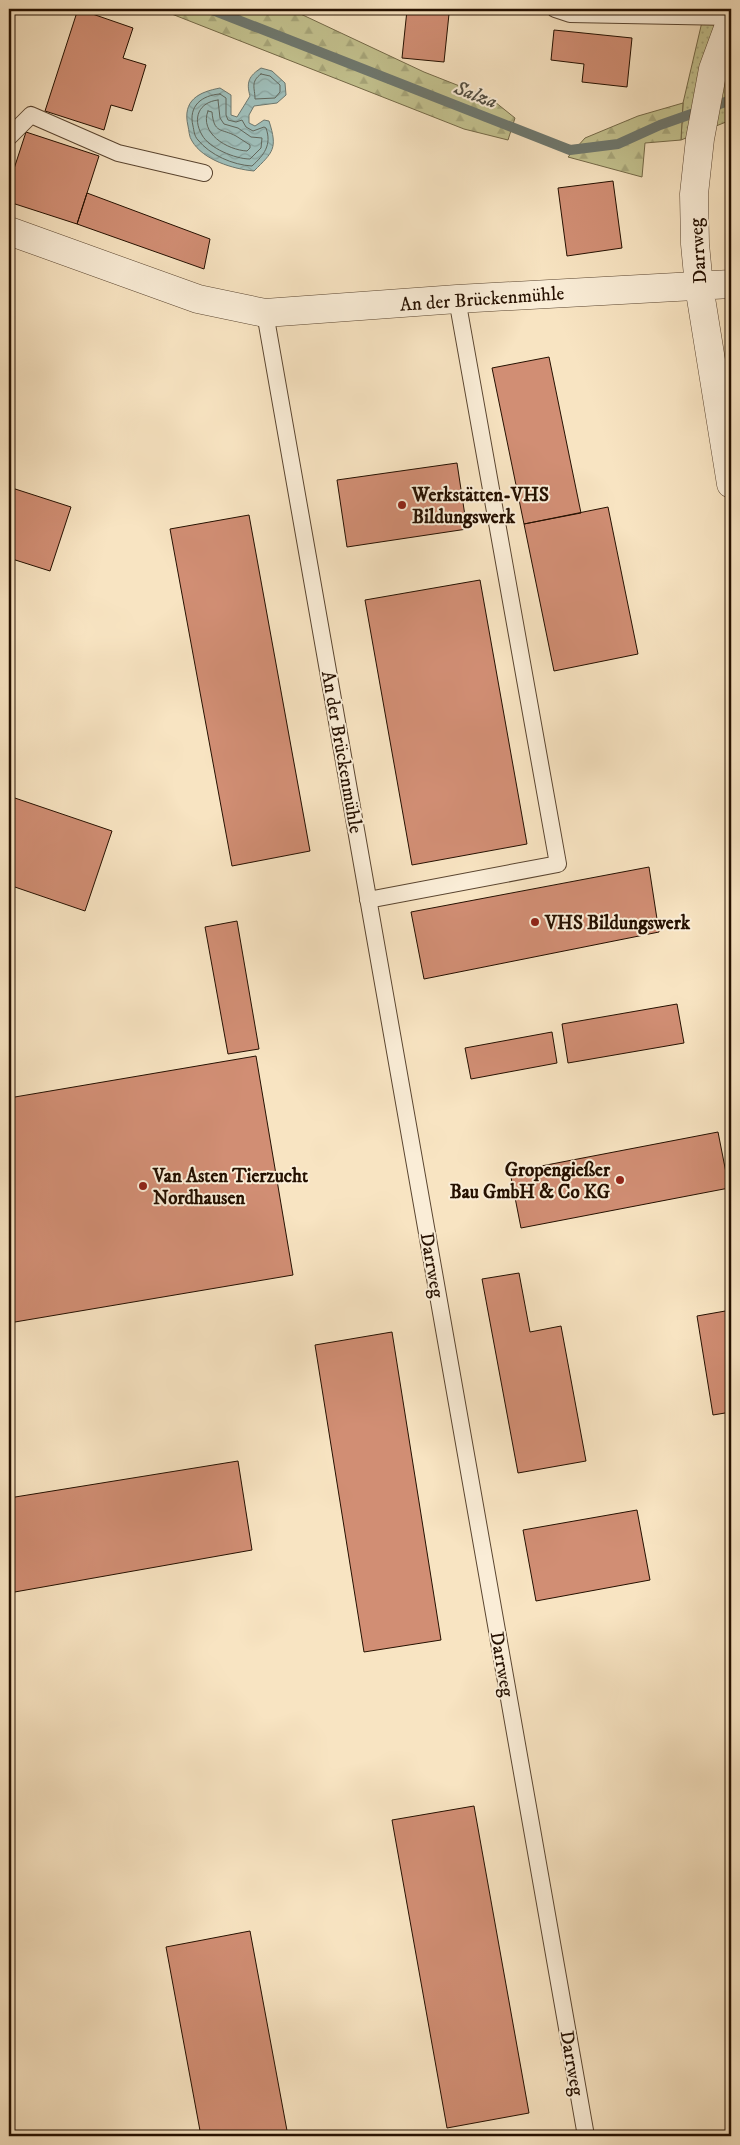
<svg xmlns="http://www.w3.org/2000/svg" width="740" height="2145" viewBox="0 0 740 2145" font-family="'IM FELL DW Pica',serif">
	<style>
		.grass { fill: url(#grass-dots); stroke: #746948 }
		.forest { fill: url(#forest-firs); stroke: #746948 }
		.water { fill: url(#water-waves); stroke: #6e786f }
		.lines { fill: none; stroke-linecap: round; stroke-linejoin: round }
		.shore { stroke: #62675c; stroke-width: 1 }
		.stream { stroke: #6e786f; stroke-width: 10 }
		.building { fill: #d18e74; stroke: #251000 }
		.service-casing { stroke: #5a4530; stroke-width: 18 }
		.minor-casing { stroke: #5a4530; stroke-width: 29 }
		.service { stroke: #faedd7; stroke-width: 16 }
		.minor { stroke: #faedd7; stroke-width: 28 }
		.poi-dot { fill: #8f2418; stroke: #faedd7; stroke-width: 2 }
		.labels { text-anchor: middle; stroke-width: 4; stroke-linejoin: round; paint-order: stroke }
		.street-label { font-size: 19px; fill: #251000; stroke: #faedd7 }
		.poi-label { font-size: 19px; font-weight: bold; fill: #251000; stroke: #faedd7; text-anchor: start }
		.water-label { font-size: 20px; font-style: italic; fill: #504d41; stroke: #faedd7 }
	</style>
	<defs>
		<pattern id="grass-dots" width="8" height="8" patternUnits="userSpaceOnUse" patternTransform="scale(1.25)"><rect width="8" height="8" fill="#c3c28f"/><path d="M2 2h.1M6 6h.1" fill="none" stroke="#a7a67a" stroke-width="1.8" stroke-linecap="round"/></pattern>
		<pattern id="forest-firs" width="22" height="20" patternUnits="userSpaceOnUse" patternTransform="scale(1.25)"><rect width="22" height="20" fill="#c3c28f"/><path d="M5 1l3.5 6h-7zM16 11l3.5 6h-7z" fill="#a7a67a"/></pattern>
		<pattern id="water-waves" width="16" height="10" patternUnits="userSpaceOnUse" patternTransform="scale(1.25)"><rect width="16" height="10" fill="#9fbeb9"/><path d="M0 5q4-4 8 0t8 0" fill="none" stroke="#89a29d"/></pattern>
	</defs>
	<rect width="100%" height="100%" fill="#f8e4c2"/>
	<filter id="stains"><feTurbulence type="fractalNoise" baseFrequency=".004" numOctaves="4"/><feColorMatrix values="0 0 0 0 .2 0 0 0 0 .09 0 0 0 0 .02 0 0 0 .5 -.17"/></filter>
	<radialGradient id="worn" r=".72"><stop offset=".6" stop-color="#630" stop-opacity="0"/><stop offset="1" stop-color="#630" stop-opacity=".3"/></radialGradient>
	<path class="grass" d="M705,9H731V120L681,140L683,103Z"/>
	<path class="forest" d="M159,9H290L424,72L490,98L515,118L508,140L464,129Z
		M683,103L681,140L645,143L642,177L568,157L585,138L638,116Z"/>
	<path class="water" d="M261,68L272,71L285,83L286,95L277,103L254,106L249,115V123L255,126L264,120L269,121C278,149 273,152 254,171C233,169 203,160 192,141C189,137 189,130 188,126C182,100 199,92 220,88L231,95V115L237,117L250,96C246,82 249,76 261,68Z"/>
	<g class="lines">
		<path class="shore" d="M261,74L270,76L280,85V92L275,98L255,99C255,88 250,82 261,74Z
			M220,94L226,98V115L228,120L236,122L242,120L246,127L253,131L264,127L266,128C272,145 264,155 252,166C233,165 210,155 198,140C194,136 194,130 193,126C188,106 202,95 220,94Z
			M218,100L220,118L224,124L238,128L251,137L262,138L261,148L250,159C235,159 209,148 202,135C192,118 199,102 218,100Z
			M208,111L212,112C214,134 221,128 236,136C241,139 245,142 250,145V148L247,151C227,150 199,133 208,111Z"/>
		<path class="stream" d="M210,9L570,150L618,144L660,125L731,100"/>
	</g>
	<path class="building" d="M78,9L133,28L123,58L146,65L132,111L111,105L104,130L45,111Z
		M407,10L449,14L444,62L402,58Z
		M554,30L632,38L627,87L582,82L584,64L551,60Z
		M26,132L99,156L77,224L9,202V184Z
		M613,181L622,248L567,256L558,188Z
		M87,193L210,239L204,269L77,224Z
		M549,357L581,513L524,524L492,368Z
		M457,463L467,529L347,547L337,480Z
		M9,487L71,507L50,571L9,558Z
		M608,507L638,654L554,671L524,524Z
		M249,515L310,851L232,866L170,529Z
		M480,580L527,844L412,865L365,600Z
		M9,796L112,831L85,911L9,885Z
		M649,867L659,932L424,979L411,912Z
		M237,921L259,1049L228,1054L205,927Z
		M677,1004L684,1043L568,1063L562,1024Z
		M552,1032L557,1063L471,1079L465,1048Z
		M256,1056L293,1275L9,1323V1098Z
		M718,1132L729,1188L521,1228L510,1172Z
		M519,1273L530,1332L561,1326L586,1461L518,1473L482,1279Z
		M731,1310V1412L713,1415L697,1316Z
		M392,1332L441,1640L364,1652L315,1345Z
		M238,1461L252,1550L9,1593V1498Z
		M637,1510L650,1580L536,1601L523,1530Z
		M474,1806L529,2113L447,2128L392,1820Z
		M250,1931L288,2136H201L166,1947Z"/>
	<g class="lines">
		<g class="service-casing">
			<path id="service" d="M555,9L570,14L731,17
				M9,137L31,115L118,153L204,173
				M265,313L586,2136
				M368,900L558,864L457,299"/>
		</g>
		<g class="minor-casing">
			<path id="minor" d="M731,20L713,69L700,139L694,194L695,244L699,286L731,484
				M9,231L198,299L265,313L457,299L731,284"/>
		</g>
		<use href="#service" class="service"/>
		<use href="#minor" class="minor"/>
	</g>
	<g class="poi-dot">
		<circle cx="402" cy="505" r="5"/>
		<circle cx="535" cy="922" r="5"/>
		<circle cx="620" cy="1180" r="5"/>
		<circle cx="143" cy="1186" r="5"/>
	</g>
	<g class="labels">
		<g class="street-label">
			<text transform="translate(697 251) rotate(-94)" y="7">Darrweg</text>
			<text transform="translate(482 298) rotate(-4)" y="7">An der Brückenmühle</text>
			<text transform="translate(343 752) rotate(80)" y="7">An der Brückenmühle</text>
			<text transform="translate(433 1265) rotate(80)" y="7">Darrweg</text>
			<text transform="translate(503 1664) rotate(80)" y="7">Darrweg</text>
			<text transform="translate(573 2063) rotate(80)" y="7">Darrweg</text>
		</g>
		<g class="poi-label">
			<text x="412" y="501">Werkstätten-VHS<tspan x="412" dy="22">Bildungswerk</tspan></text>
			<text x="545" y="929">VHS Bildungswerk</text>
			<text x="610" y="1176" text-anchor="end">Gropengießer<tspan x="610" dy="22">Bau GmbH &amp; Co KG</tspan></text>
			<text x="153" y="1182">Van Asten Tierzucht<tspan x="153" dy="22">Nordhausen</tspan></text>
		</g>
		<g class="water-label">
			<text transform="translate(476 94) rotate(21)" y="7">Salza</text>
		</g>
	</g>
	<rect width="740" height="2145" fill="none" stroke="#f8e4c2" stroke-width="30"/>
	<rect x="10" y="10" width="720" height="2125" fill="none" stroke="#251000" stroke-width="2.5"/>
	<rect x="15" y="15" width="710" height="2115" fill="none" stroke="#251000"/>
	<rect width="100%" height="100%" filter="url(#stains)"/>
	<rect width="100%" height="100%" fill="url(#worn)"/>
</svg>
